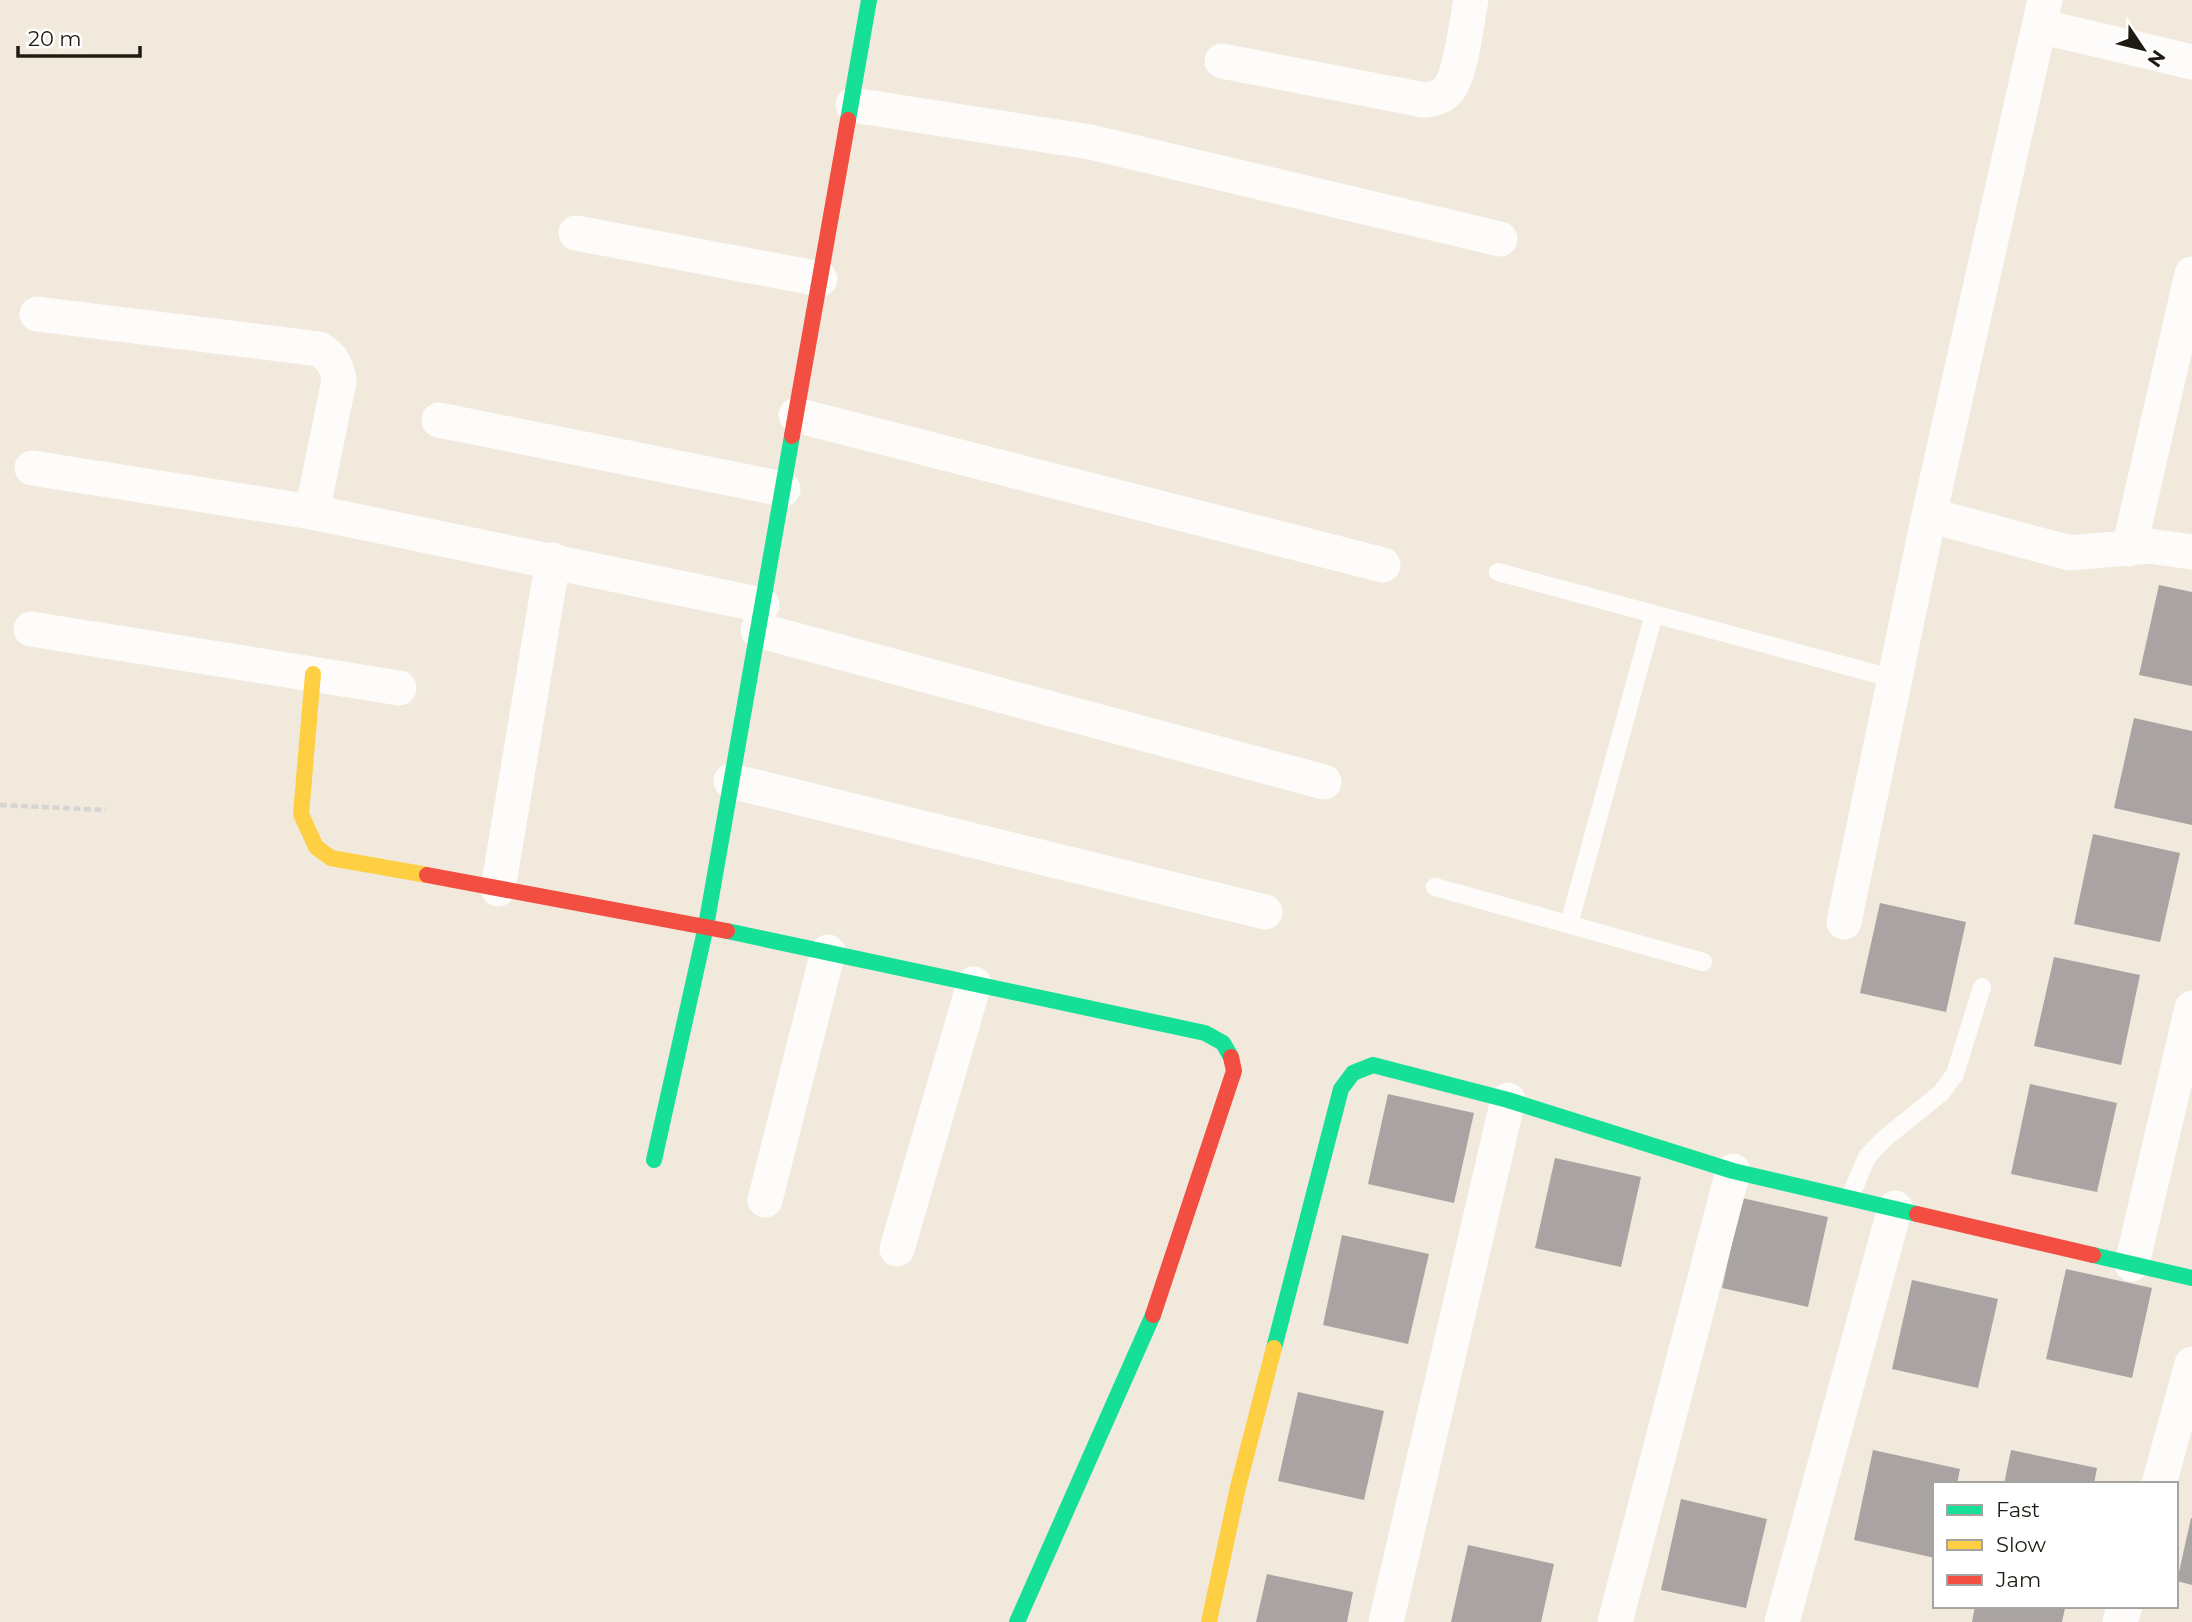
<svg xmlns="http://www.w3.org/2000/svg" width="2192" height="1622" viewBox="0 0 2192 1622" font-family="Montserrat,sans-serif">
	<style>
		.building { fill: #a9a4a3 }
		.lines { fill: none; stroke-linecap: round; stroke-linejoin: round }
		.path { stroke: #d7d5d1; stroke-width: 4.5; stroke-dasharray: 7 3.5; stroke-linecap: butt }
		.lane { stroke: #fdfcfa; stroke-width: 18 }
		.street { stroke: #fdfcfa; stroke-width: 35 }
		.fast { stroke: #16e098; stroke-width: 16 }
		.slow { stroke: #ffcf43; stroke-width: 16 }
		.jam { stroke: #f24e42; stroke-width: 16 }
	</style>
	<rect width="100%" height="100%" fill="#f0e9dc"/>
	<path class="building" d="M2159,585L2192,592V686L2139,675Z
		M2134,718L2192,731V825L2114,808Z
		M2093,834L2180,853L2160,942L2074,924Z
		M1880,903L1966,922L1946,1012L1860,993Z
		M2054,957L2140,975L2121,1065L2034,1046Z
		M2030,1084L2117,1103L2097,1192L2011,1174Z
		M1388,1094L1474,1113L1454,1203L1368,1184Z
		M1555,1158L1641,1177L1621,1267L1535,1248Z
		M1742,1198L1828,1217L1808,1307L1722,1288Z
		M1342,1235L1429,1254L1408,1344L1323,1325Z
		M2066,1269L2152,1288L2132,1378L2046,1359Z
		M1912,1280L1998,1299L1978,1388L1892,1369Z
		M1298,1392L1384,1411L1364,1500L1278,1481Z
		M1873,1450L1960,1469L1957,1484H1935V1558L1854,1540Z
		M2011,1450L2097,1468L2094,1484H2004Z
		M1681,1499L1767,1519L1746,1608L1661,1590Z
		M2191,1518H2192V1585L2177,1581Z
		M1468,1545L1554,1564L1541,1622H1451Z
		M1267,1574L1353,1592L1347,1622H1256Z
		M1975,1606H2056L2065,1608L2062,1622H1972Z"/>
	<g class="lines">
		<path class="path" d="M0,805L106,810"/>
		<path class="lane" d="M1498,572L1895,679
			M1435,887L1703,962
			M1569,924L1654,614
			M1850,1197L1867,1157L1884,1139L1941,1093L1955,1074L1982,987"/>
		<path class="street" d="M2039,26L2192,62
			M1222,61L1424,100C1434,99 1443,97 1449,89C1462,71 1466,23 1471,0
			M853,105L1090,142L1500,239
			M576,233L820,279
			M37,314L319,349C332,357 337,365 339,381L312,512
			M796,415L1383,565
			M439,420L783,489
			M32,468L312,512L762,605
			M1929,515L2070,553L2149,546L2192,552
			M2129,549L2192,274
			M31,629L399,688
			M758,630L1324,782
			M731,781L1265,912
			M498,889L553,560
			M1844,922L1929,515L2045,0
			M765,1200L828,952
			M897,1249L974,984
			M2132,1264L2192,1008
			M2159,1484L2192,1364
			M1386,1622L1508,1100
			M1615,1622L1733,1171
			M1782,1622L1895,1208
			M2120,1622L2125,1606"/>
		<path class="fast" d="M848,120L869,0
			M727,931L1205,1033L1223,1043L1231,1057
			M654,1160L706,926L792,436
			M2093,1255L2192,1278
			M1274,1348L1341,1089L1353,1073L1373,1065L1508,1100L1733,1171L1917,1214
			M1017,1622L1153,1315"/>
		<path class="slow" d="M313,674L301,814L316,847L331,858L427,875
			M1209,1622L1238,1487L1274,1348"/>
		<path class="jam" d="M792,436L848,120
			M427,875L727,931
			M1917,1214L2093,1255
			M1153,1315L1234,1071L1231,1057"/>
	</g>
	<rect x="1933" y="1482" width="245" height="126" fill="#ffffff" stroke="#a5a4a0" stroke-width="2"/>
	<rect x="1947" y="1505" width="35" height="10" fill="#16e098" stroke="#a5a4a0" stroke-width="2"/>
	<text x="1996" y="1517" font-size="21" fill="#1f1b12">Fast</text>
	<rect x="1947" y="1540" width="35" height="10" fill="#ffcf43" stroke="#a5a4a0" stroke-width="2"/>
	<text x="1996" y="1552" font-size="21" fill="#1f1b12">Slow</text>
	<rect x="1947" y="1575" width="35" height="10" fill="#f24e42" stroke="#a5a4a0" stroke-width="2"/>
	<text x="1996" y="1587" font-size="21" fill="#1f1b12">Jam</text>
	<g transform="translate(2143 49) rotate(125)" stroke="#ffffff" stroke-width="5" paint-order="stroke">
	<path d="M0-5L12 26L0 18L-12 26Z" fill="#1f1b12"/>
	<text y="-10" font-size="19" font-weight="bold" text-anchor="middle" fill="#1f1b12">N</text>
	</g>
	<path d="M18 46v10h122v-10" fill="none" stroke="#1f1b12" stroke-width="3.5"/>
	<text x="28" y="46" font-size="21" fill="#1f1b12" stroke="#ffffff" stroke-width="5" paint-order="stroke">20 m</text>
</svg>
